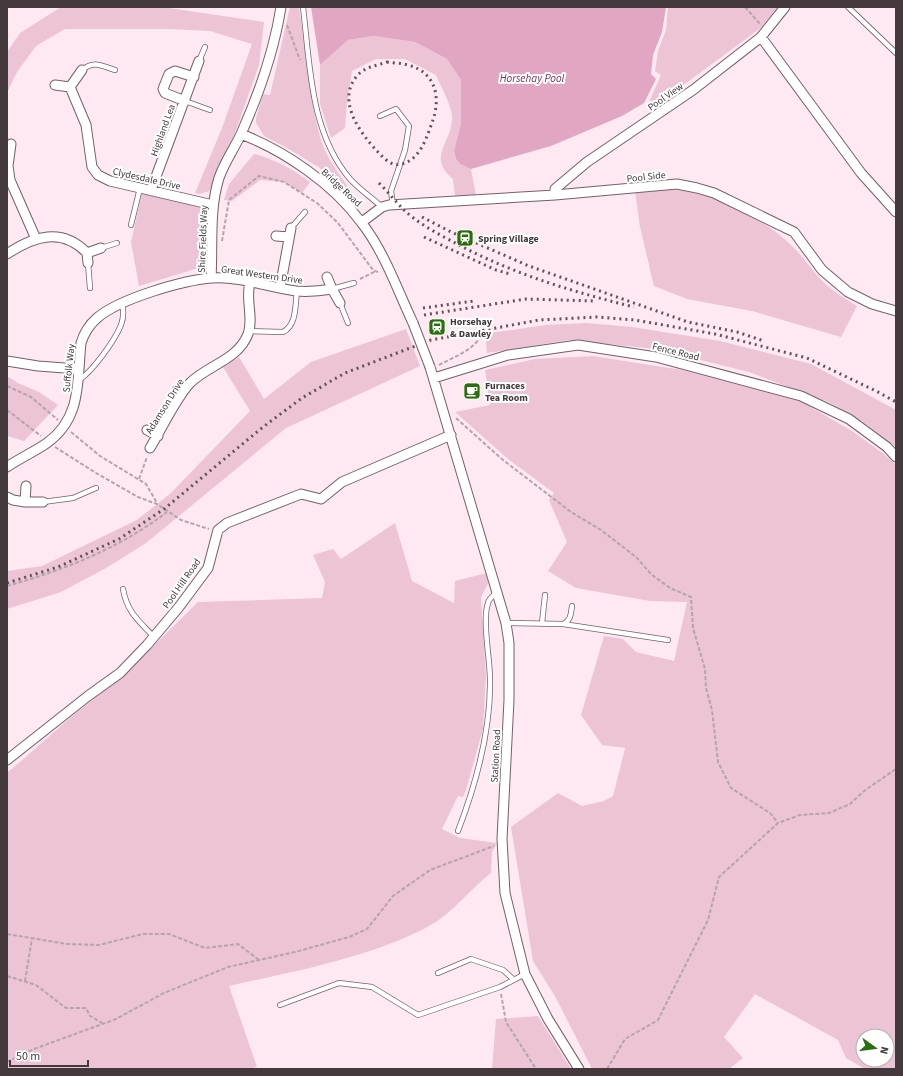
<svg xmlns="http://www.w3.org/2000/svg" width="903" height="1076" viewBox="0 0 903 1076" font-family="'Source Sans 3',sans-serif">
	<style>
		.green { fill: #edc4d6; fill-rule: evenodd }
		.water { fill: #e1a7c2 }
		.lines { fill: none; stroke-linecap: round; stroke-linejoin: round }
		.lane-casing { stroke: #755f69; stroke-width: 6 }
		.street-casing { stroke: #755f69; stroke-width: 11 }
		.path { stroke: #b5a4ab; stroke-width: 2; stroke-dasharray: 4 2; stroke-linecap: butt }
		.lane { stroke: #fff; stroke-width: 4.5 }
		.street { stroke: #fff; stroke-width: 9 }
		.rail { stroke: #5f5458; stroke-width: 3; stroke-dasharray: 2 4; stroke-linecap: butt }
		.street-bridge-casing { stroke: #755f69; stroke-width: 11; stroke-linecap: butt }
		.street-bridge { stroke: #fff; stroke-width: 9 }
		.labels { text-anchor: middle; stroke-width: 4; stroke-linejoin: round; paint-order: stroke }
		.street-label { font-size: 10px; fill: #43393d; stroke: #fff }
		.poi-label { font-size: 10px; font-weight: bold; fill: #43393d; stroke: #fff; text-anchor: start }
		.water-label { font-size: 11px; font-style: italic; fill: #783358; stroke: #fff }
	</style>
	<rect width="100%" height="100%" fill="#fee9f2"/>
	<path class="green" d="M61,7H162L264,22L259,65L235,133L210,191L199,194L195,193L222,128L252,44L210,31L170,29H65L36,46L17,72L7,93V52L20,33Z
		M290,7H299C306,50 309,102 322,143C328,161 347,185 358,200L350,197L320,168L287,148L264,136L256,123V118L263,94L270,95Z
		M668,7H778L762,27L655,106L649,102L661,75L655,71L658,51L666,30Z
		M373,36L415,42L447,59L461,80V123L454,151L456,159L460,164L471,169L476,196L455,197L453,179C425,156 454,142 452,115C450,102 441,87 436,75L405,59H376L352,71L347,103L345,128L331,138L320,104V65L348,40Z
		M254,154C275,159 292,169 310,182L302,193L284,182L260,180L232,201L224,200L229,184Z
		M658,188C709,191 756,211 792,246C806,259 815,276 829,287C837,294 848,300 857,306L841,337L752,311L687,299L654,286L640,227L635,191Z
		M142,193L199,205L203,212L202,267L139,286L131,242Z
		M586,323L632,327L720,341L811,364L896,410V447L862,421L828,402L749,372L656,349L570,340L487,353L486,342L490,333L546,325Z
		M406,329L420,366L286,428L146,543L106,568L61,592L7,609V571L42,566L137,520L171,493L250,411L223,367L239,357L264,399L311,362Z
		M593,356L682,370L802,402L852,431L884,454L896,465V1069H865L846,1058L838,1040L755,994L724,1037L743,1058L729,1069H592L556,998L533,961L511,827L558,793L582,806L604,801L613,796L625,748L602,745L581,715L604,636L623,639L636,652L674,661L687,602L650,601L576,588L548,571L567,542L549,500L554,493L508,459L455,412L490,405L485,370L535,359ZM863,1036H887V1060H863Z
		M7,376L18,383L39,392L58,405L24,441L7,436Z
		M395,523L412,581L454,603L455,581L487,573L489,582L481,597L486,676L483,729L466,790L463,797L458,796L442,829L460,838L497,843L492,852L491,873C470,889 453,913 429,926C373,957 291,972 229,986L257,1067L250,1069H7V772L12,769L71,717L124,675L198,602L322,598L325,582L313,555L333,549L341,559Z
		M538,1016L571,1069H492L496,1019Z"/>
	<path class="water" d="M311,7H666L662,32L653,55L651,74L656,79L644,103L622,116L551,146L471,169L460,164L456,159L454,151L461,123V80L447,59L415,42L373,36L348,40L320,65Z"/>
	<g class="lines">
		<g class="lane-casing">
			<path id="lane" d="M303,7C310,65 310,132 350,179C359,189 372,198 382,207
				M848,7L896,53
				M199,61L205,47
				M82,70C95,60 101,66 115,70
				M185,101L210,110
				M380,116L396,109L409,126L405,150L391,191L393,205
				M131,225L140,188
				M291,228L305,212
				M101,248L117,243
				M88,263L90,288
				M332,289L354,283
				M340,303L348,323
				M249,331L283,332C297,325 295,305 297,291
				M79,380C93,371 115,340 121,325C124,317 124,311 122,303
				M43,502L73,498L96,488
				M123,589C127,612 138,620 154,637
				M506,623L563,624C571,621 571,613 572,606
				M542,623L545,595
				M563,624L668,640
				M458,831C476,784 491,731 490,679C490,659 482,620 488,603C489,598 494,595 498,592
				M438,973L471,959L503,970L513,979
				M280,1005L339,983L372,987L418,1015L500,987L525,974"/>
		</g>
		<g class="street-casing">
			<path id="street" d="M761,37L861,173L896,212
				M55,85L70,87L82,70
				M70,87L86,125L92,167L98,175L110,181L213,205
				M185,101L165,93L163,89L169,74L175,71L194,77
				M241,134C285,151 333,184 361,222C384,251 397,289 413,323
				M11,144L8,166L10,180L36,239
				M151,190L199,61
				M555,195V189L587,162L693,90L761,37L785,7
				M362,222L382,207L389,205L555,195L677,184L697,188L714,193L794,232L822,270L848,292L872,304L896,311
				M276,236L289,237
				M7,254C34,236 62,227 87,253
				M88,263L87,253L101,248
				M327,277L332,289
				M211,278C213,245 209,210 219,178C224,163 234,149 241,134C259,94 274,51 281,7
				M280,288L291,228
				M7,361L38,366L78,369
				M430,367L506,623L509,643V700L502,839L505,893L525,974L548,1019L579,1069
				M434,378L508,355L578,345L656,357L801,396L849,419L887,447L896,457
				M147,430L158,436
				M150,448C161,430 176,398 190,383C208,365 238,360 248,334C254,317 245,300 250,283
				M7,467C20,458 34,452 47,443C82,418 77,381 81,343C84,333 89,325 97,318C119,299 183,280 212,278C239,276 268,287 296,291C308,292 320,291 332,289L340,303
				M26,486L25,502H43
				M7,497L13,500L25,502
				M7,760L88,696L120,673L147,645L179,607L208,568L218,530L227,523L301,494L321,499L342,482L451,435"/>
		</g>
		<path class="path" d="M745,7L760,24
			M287,25L300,60
			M222,241L229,200L259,176L284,182L317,203L338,223L373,270L380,273
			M360,279L376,271
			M439,365C452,358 471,351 479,339
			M7,386L31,397L58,420
			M7,410L41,436
			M456,418L503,460L571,512L601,530L636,557L652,575L670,588L691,597L693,628L705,669L706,688L712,710L718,762L731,788L770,813L778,823
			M71,432L100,456L146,484L157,503
			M55,447L96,473L138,497L157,504L181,520L209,529
			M139,479L147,457
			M7,586C64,570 120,548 167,512
			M7,934L67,944L99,945L143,934H169L205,948L238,944L259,960
			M7,976L36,985L66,1008H86L90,1016L102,1023
			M25,981L32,938
			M501,994L506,1022L536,1069
			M7,1062L34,1049L116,1019L164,993L228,967L295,952L349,937L367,929L393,896L430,870L494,846
			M607,1069L625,1039L658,1020L708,920L719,877L778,823L800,815L829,813L850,804L864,791L896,769"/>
		<use href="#lane" class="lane"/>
		<use href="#street" class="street"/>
		<path class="rail" d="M387,62C393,63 401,63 408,65C435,72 441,96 433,120C427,136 421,159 402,164C391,167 384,158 377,151C360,133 336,100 357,76C364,67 376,66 387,62Z
			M379,183C388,192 396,202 404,210C420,225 442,236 461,246C516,275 574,292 634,307
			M422,217L451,232L529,266L688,322L737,332L764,341
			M424,237L496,270L510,274
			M423,308L474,301
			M424,315L526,299L596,301
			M7,583L58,567L119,539L164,509L263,427L302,398L345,373L431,340L539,320L597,317L635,320L715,334L807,358L878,392L896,402"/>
		<g class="street-bridge-casing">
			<path id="street-bridge" d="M413,323L430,367"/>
		</g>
		<use href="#street-bridge" class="street-bridge"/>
	</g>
	<defs>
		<g id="station-square" transform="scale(0.9)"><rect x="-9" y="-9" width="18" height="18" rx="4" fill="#296f0e" stroke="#fff"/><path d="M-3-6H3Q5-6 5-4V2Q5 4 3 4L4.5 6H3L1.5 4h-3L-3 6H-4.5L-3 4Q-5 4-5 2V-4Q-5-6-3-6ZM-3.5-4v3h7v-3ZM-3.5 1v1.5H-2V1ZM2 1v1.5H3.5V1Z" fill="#fff"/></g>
		<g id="cafe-square" transform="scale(0.9)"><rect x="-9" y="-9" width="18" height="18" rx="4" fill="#296f0e" stroke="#fff"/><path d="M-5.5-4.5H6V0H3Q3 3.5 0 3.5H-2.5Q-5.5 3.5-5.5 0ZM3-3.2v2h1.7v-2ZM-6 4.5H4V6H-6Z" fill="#fff"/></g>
	</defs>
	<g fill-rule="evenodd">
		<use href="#station-square" x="465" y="238"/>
		<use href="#station-square" x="437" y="327"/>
		<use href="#cafe-square" x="472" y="391"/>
	</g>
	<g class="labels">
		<g class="street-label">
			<text transform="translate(665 96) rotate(-35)" y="4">Pool View</text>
			<text transform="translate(162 130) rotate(-70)" y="4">Highland Lea</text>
			<text transform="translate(646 176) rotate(-6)" y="4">Pool Side</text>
			<text transform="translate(147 178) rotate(13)" y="4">Clydesdale Drive</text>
			<text transform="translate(342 187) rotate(43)" y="4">Bridge Road</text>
			<text transform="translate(202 239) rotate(-88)" y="4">Shire Fields Way</text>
			<text transform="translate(262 274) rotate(8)" y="4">Great Western Drive</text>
			<text transform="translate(676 351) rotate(14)" y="4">Fence Road</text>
			<text transform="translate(68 368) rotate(-84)" y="4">Suffolk Way</text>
			<text transform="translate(164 406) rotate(-58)" y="4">Adamson Drive</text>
			<text transform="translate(181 583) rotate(-55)" y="4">Pool Hill Road</text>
			<text transform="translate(495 756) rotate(-87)" y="4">Station Road</text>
		</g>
		<g class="poi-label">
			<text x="478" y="242">Spring Village</text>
			<text x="450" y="325">Horsehay<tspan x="450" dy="12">&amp; Dawley</tspan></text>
			<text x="485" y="389">Furnaces<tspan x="485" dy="12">Tea Room</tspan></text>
		</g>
		<g class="water-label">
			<text x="532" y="82">Horsehay Pool</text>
		</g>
	</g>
	<rect width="903" height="1076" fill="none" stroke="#43393d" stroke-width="16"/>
	<g transform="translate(875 1048) rotate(104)"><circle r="19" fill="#ffffff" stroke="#b4b0b1"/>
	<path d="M0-3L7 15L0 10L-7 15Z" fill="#296f0e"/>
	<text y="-6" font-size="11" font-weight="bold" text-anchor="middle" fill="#43393d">N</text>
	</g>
	<path d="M10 1060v6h78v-6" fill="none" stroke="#43393d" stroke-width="2"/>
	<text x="16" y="1060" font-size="12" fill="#43393d" stroke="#ffffff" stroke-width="3" paint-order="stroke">50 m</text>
</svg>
